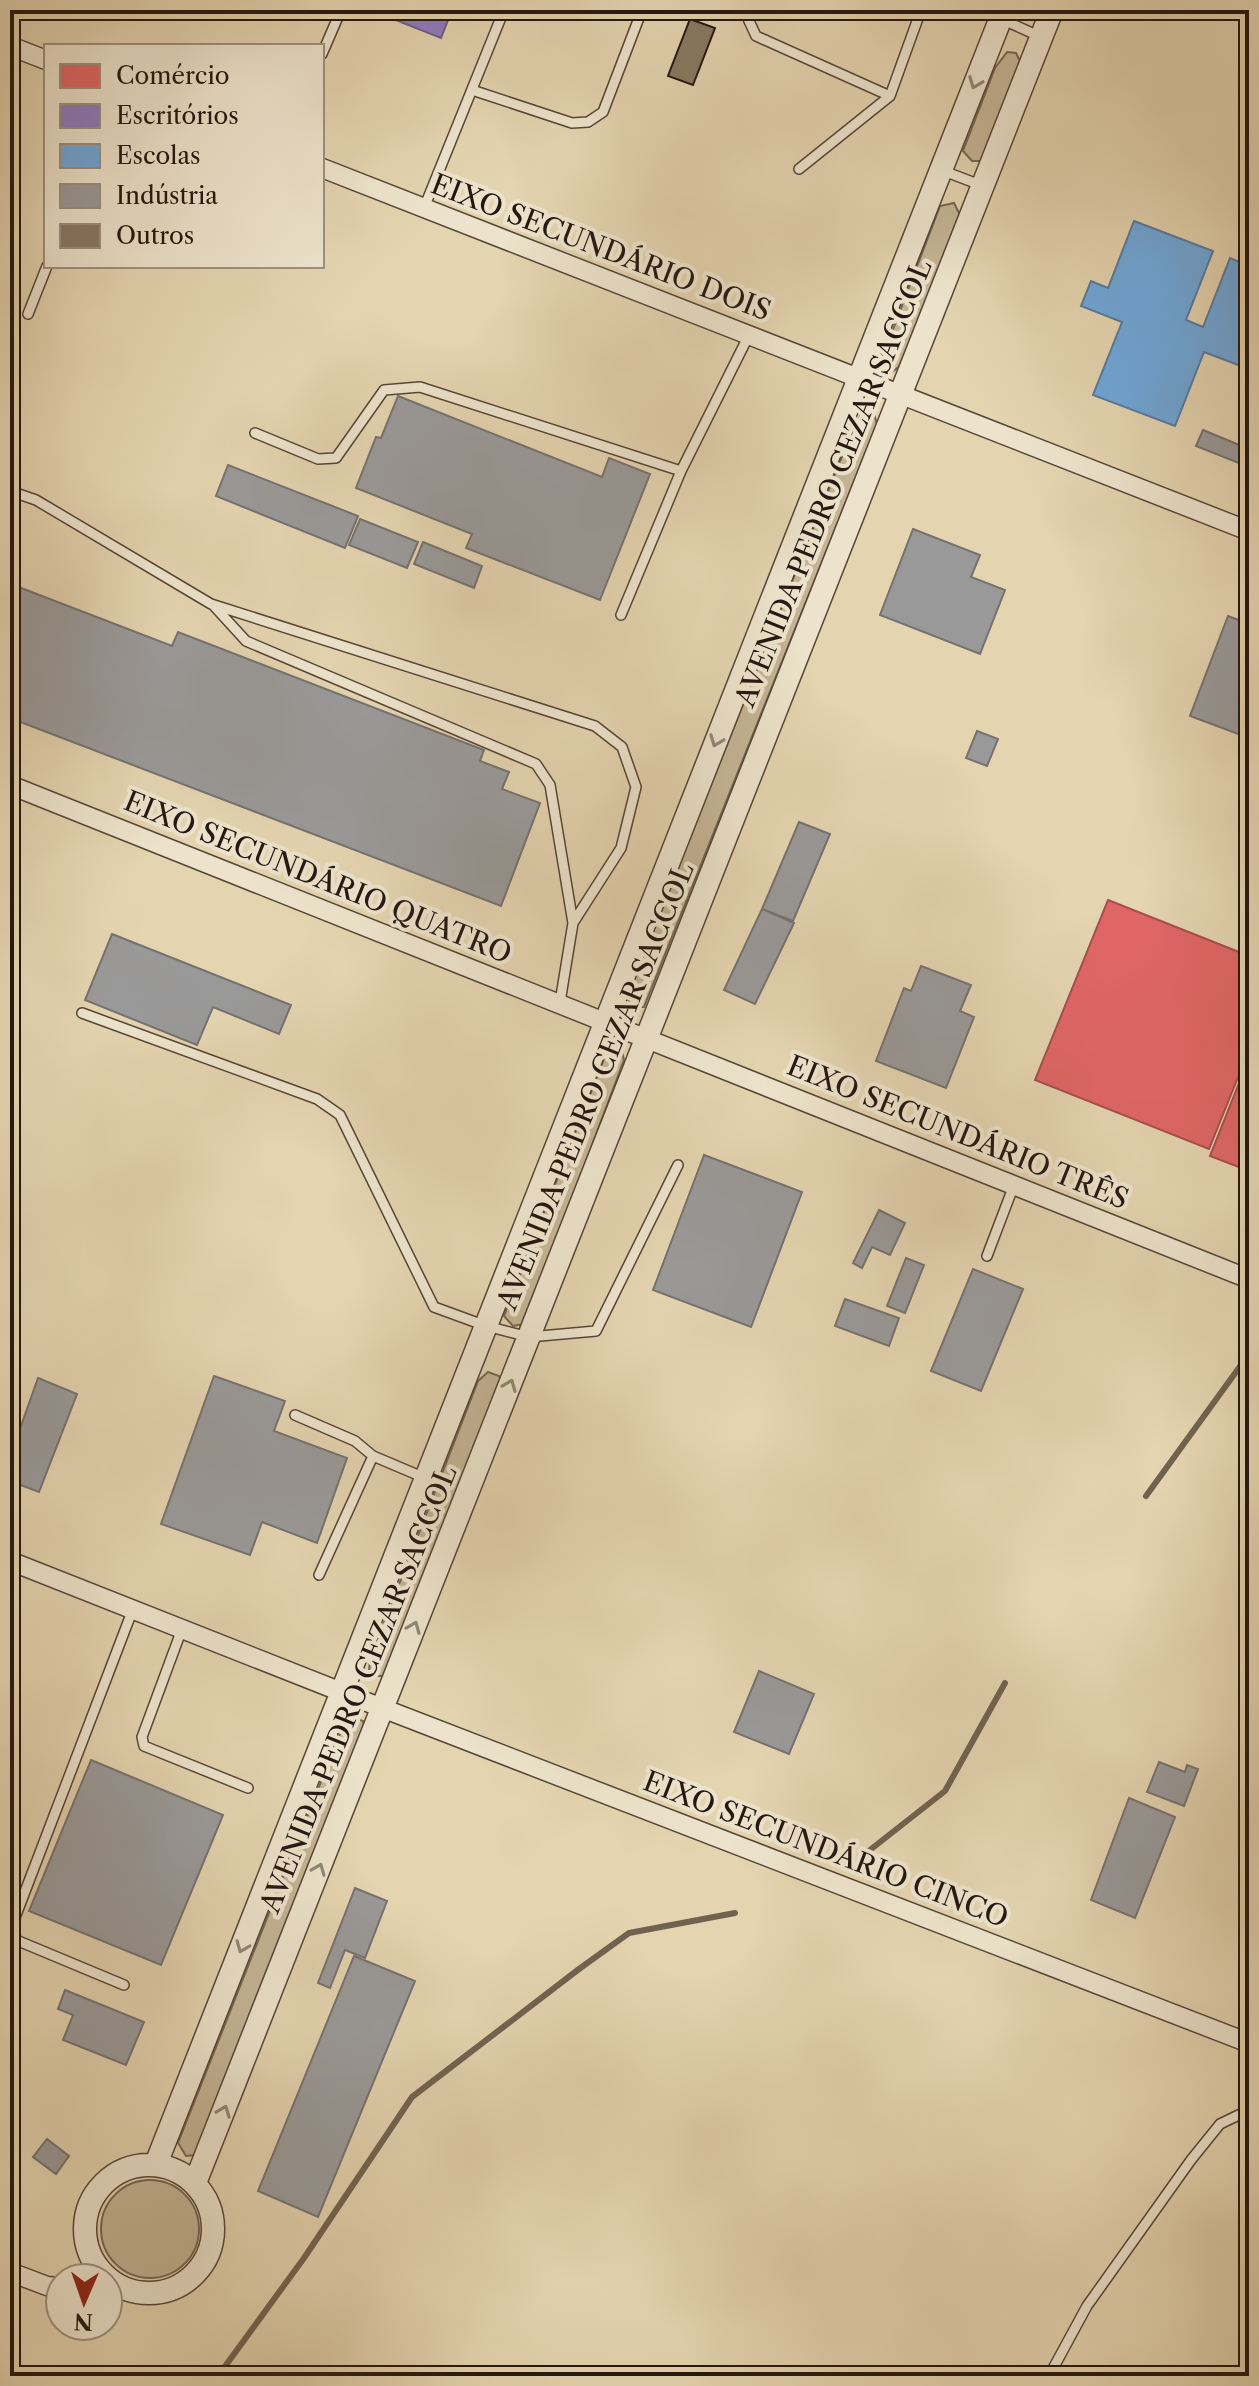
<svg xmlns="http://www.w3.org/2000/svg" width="1259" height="2386" viewBox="0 0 1259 2386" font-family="'Libre Caslon Text',serif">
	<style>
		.grass { fill: #c4b495; stroke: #746652; stroke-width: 2 }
		.shops { fill: #e06666; stroke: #a84e4c; stroke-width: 2 }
		.offices { fill: #8e7cc3; stroke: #6e5e8d; stroke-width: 2 }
		.schools { fill: #6fa8dc; stroke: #597c9f; stroke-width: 2 }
		.industry { fill: #999; stroke: #767270; stroke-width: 2 }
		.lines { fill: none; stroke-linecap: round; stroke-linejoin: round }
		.stream { stroke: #716250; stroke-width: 6 }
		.building { fill: #887963; stroke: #251710; stroke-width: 2 }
		.service-casing { stroke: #554638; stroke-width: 12 }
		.minor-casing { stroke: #554638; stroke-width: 21 }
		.tertiary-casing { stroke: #554638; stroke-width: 25 }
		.service { stroke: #ede3cc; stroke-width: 9 }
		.minor { stroke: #ede3cc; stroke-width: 18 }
		.tertiary { stroke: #ede3cc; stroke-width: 22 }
		.oneway { stroke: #938777 }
		.labels { text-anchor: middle; stroke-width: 8; stroke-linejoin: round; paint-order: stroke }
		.street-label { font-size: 28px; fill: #251710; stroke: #ede3cc }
	</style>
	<rect width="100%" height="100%" fill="#e4d4b0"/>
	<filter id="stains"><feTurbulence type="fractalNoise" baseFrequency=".0025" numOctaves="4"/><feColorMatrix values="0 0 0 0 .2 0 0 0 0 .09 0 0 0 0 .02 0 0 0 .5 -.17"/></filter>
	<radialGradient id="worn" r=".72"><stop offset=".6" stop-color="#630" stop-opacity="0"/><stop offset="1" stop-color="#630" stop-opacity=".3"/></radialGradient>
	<path class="grass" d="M1007,52L1016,53L1021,63L983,161H972L963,151L995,68Z
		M954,203L960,215L900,366L888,375L881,361L940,206Z
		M864,411H873L877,424L644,1007H634L626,997L855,424Z
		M607,1051L622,1052L624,1060L528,1315L524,1324L513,1326L504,1316Z
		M488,1372L499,1376L503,1385L390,1676H377L369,1672L370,1659L478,1381Z
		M357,1719L363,1721L365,1731L197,2155L186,2156L178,2143L345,1721Z
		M101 2229a49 49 0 1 1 98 0a49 49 0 1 1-98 0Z"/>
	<path class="shops" d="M1108,900L1249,956V1050L1209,1149L1035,1080Z
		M1249,1058V1171L1210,1156Z"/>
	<path class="offices" d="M385,10H452L441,38L383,15Z"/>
	<path class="schools" d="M1134,221L1213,251L1186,320L1203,327L1230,258L1249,266V369L1204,352L1175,426L1093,395L1122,322L1081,306L1091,281L1108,288Z"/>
	<path class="industry" d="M398,396L602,477L609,458L650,474L600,600L466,548L472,534L356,488L376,437L381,438Z
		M1203,430L1249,449V467L1196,446Z
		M228,465L358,516L345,548L216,496Z
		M360,519L418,542L407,568L349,545Z
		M913,529L980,555L971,577L1005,590L980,654L880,615Z
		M423,542L482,566L474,588L414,564Z
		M16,586L172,646L178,632L484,750L480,761L509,772L502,789L540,803L501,906L10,718V601Z
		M1228,616L1249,624V738L1190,716Z
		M977,731L998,739L987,766L966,758Z
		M799,822L830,834L793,921L762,909Z
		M762,909L794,923L755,1004L724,990Z
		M112,934L291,1005L279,1034L213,1007L197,1045L85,1000Z
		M921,966L971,985L960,1011L974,1017L946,1088L876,1061L904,988L911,991Z
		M704,1155L802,1192L751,1327L653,1290Z
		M879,1210L905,1223L890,1255L872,1247L862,1268L853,1263Z
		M906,1258L924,1265L905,1313L887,1306Z
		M973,1269L1023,1289L981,1391L931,1371Z
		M845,1299L899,1318L889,1346L835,1326Z
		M214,1376L285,1401L274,1431L347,1458L317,1543L262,1522L250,1555L161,1524Z
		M38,1378L77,1394L39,1492L10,1481V1457Z
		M759,1671L814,1694L789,1754L734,1732Z
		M91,1760L223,1815L161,1965L29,1911Z
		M1159,1762L1185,1772L1187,1765L1198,1769L1184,1806L1147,1792Z
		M1129,1798L1175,1817L1135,1918L1091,1900Z
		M355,1888L387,1901L365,1958L345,1950L330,1988L318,1983Z
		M354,1956L415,1981L318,2217L258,2191Z
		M65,1990L144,2022L126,2065L63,2040L73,2015L58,2009Z
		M47,2139L69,2156L56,2174L33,2157Z"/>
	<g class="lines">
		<path class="stream" d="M1146,1496L1249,1354
			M861,1857L945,1791L1005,1683
			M218,2376L304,2258L412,2097L579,1969L629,1933L735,1913"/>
	</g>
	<path class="building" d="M690,19L715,28L693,85L668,76Z"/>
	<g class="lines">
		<g class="service-casing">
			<path id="service" d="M744,10L756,36L890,96
				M981,10L1041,37
				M322,54L341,10
				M472,90L572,123L588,122L603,112L642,10
				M799,169L890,96L921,10
				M941,170L983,186
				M424,208L504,10
				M28,314L47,266
				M255,433L318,459L336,458L384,390L420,387L681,471
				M10,491L36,500L211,604L595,726L622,747L636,787L621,848L573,923L560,1002
				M214,606L246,641L536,764L550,785L573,923
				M621,615L681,471L749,335
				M82,1013L317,1099L340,1115L434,1307L486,1326L529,1337L596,1331L678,1165
				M987,1256L1014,1185
				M295,1415L355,1441L373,1456L319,1575
				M373,1456L425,1478
				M182,1629L142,1737L144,1746L248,1788
				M124,1985L16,1940L13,1923L133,1609
				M1049,2376L1087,2306L1191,2160L1220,2124L1249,2110"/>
		</g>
		<g class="minor-casing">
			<path id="minor" d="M10,46L46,60
				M322,168L1249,531
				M10,785L1249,1279
				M10,1561L382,1708L1249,2043
				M10,2272L47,2286L60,2287
				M108,2281H110"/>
		</g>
		<g class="tertiary-casing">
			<path id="tertiary" d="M156,2164L1004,10
				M85 2229a64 64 0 1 1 128 0a64 64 0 1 1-128 0Z
				M195,2183L1052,10"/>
		</g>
		<use href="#service" class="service"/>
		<use href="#minor" class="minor"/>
		<use href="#tertiary" class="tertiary"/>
	</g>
	<defs><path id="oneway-chevron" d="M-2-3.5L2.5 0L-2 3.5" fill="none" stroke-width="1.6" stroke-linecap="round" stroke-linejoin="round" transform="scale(2)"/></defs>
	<g class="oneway">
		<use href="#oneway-chevron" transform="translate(975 83) rotate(111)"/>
		<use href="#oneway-chevron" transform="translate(716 741) rotate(111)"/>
		<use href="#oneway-chevron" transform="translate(510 1385) rotate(-68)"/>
		<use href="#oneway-chevron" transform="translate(414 1627) rotate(-68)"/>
		<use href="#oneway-chevron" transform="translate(319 1869) rotate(-68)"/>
		<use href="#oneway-chevron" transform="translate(242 1947) rotate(112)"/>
		<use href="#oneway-chevron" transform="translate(224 2111) rotate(-69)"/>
	</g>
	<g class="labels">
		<g class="street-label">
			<text transform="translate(601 247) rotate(21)" y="10">EIXO SECUNDÁRIO DOIS</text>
			<text transform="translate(833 483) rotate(-68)" y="10">AVENIDA PEDRO CEZAR SACCOL</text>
			<text transform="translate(318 877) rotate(22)" y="10">EIXO SECUNDÁRIO QUATRO</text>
			<text transform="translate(595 1086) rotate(-68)" y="10">AVENIDA PEDRO CEZAR SACCOL</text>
			<text transform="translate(958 1132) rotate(22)" y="10">EIXO SECUNDÁRIO TRÊS</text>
			<text transform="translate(358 1689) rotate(-68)" y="10">AVENIDA PEDRO CEZAR SACCOL</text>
			<text transform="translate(826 1849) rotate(21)" y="10">EIXO SECUNDÁRIO CINCO</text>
		</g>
	</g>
	<rect width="1259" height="2386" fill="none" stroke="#e4d4b0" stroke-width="40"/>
	<rect x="12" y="12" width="1235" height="2362" fill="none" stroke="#251710" stroke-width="4"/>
	<rect x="20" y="20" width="1219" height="2346" fill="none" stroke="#251710" stroke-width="2"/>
	<rect x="44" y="44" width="280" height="224" fill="#ede3cc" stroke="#9d9181" stroke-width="2"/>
	<rect x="60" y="64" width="40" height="24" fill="#e06666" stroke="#9d9181" stroke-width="2"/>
	<text x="116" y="84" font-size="24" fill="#251710">Comércio</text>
	<rect x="60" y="104" width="40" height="24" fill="#8e7cc3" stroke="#9d9181" stroke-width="2"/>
	<text x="116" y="124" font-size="24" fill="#251710">Escritórios</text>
	<rect x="60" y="144" width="40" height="24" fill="#6fa8dc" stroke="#9d9181" stroke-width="2"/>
	<text x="116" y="164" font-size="24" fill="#251710">Escolas</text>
	<rect x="60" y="184" width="40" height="24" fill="#999999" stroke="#9d9181" stroke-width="2"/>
	<text x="116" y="204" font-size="24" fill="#251710">Indústria</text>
	<rect x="60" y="224" width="40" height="24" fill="#887963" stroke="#9d9181" stroke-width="2"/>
	<text x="116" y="244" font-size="24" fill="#251710">Outros</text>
	<g transform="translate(84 2302) rotate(182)"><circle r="38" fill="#ede3cc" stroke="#9d9181" stroke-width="2"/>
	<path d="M0-6L14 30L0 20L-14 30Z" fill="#8f2418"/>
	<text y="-12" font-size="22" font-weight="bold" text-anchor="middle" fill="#251710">N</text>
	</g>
	<rect width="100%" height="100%" filter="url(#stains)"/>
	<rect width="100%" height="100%" fill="url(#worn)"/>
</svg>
